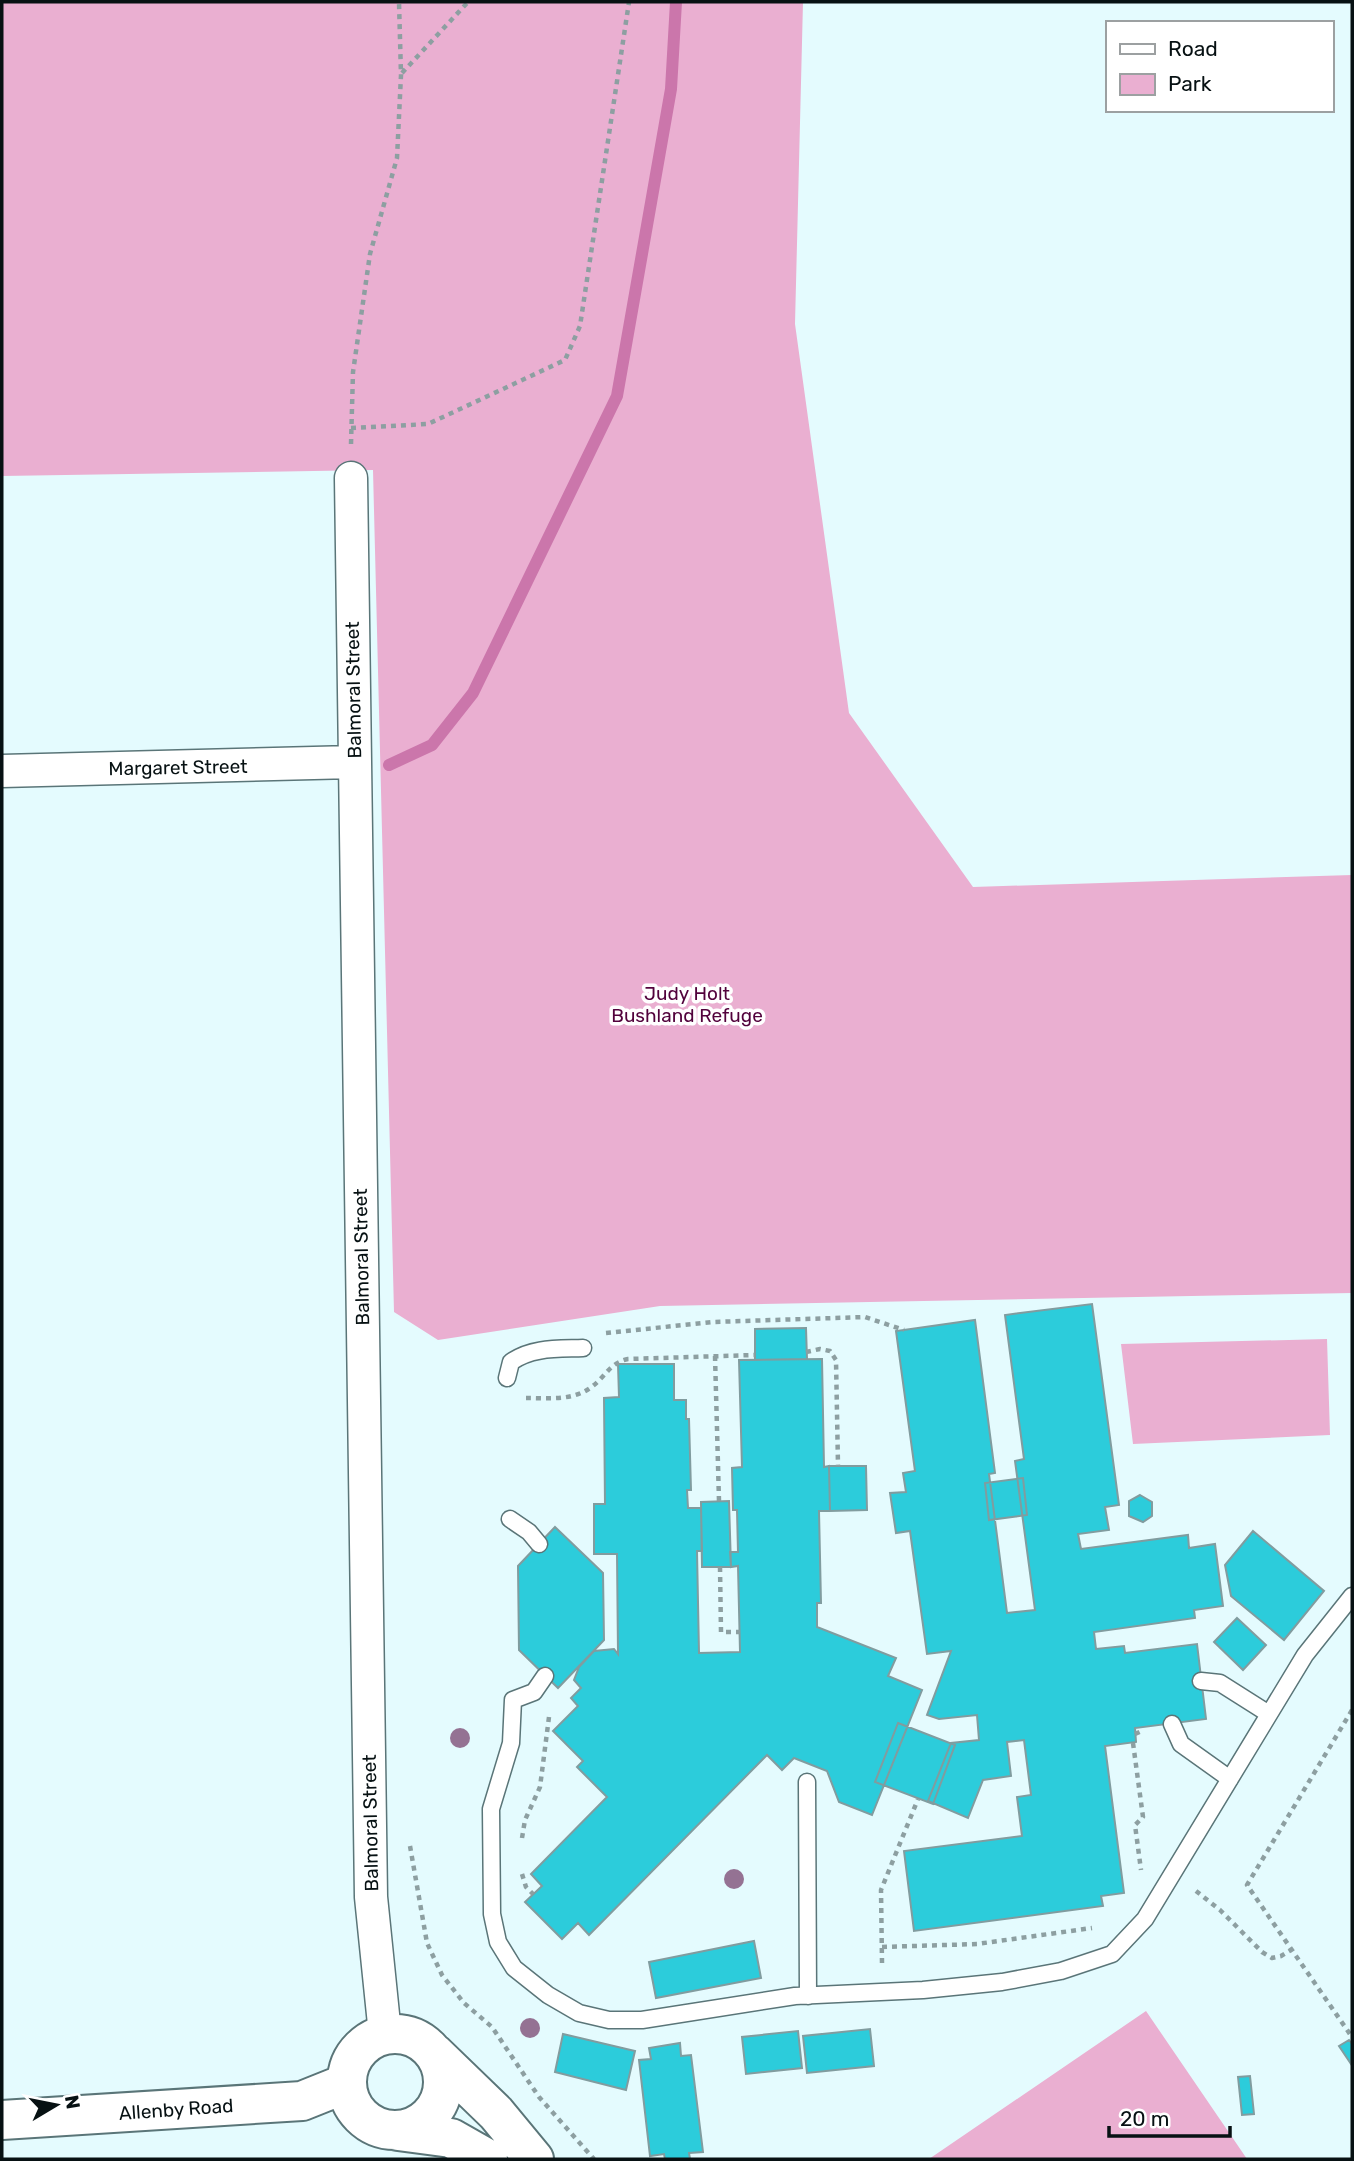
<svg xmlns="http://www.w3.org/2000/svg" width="1354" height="2161" viewBox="0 0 1354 2161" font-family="Rubik,sans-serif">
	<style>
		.green { fill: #eaafd1 }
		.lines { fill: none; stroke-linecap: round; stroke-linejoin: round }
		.stream { stroke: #cb76ab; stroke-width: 12 }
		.building { fill: #2cccdb; stroke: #819c9f; stroke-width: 2 }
		.lane-casing { stroke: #5a7578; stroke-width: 19 }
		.street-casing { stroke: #5a7578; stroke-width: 35 }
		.secondary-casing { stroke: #5a7578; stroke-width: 42 }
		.path { stroke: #8d9fa1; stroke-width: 4.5; stroke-dasharray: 5 5; stroke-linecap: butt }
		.lane { stroke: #fff; stroke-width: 16 }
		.street { stroke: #fff; stroke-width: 32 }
		.secondary { stroke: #fff; stroke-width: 38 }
		.tree { fill: #947293 }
		.labels { text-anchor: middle; stroke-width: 7; stroke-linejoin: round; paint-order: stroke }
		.street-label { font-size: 19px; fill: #071113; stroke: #fff }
		.park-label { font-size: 19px; fill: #52023c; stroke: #fff }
	</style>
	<rect width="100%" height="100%" fill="#e4fbfe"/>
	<path class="green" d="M2,2H803L795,324L849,713L973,887L1352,875V1293L660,1306L438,1340L394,1312L373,470L2,476Z
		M1327,1339L1330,1435L1133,1444L1121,1344Z
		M1146,2011L1247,2159H929Z"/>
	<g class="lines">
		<path class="stream" d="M389,765L432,745L473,693L617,396L671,89L676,2"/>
	</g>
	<path class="building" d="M1092,1304L1119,1505L1105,1507L1109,1530L1078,1534L1081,1549L1188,1535L1189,1548L1215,1544L1223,1606L1194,1610L1195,1618L1094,1632L1096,1649L1124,1646L1125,1653L1197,1644L1206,1719L1135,1728L1136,1742L1105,1746L1124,1893L1101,1896L1103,1906L914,1931L904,1851L1022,1836L1017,1797L1031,1795L1024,1740L1007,1742L1011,1776L983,1780L968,1818L928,1801L951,1743L979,1740L977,1715L939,1719L927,1715L951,1651L927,1654L910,1531L896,1533L890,1493L906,1492L903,1473L915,1471L896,1331L975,1320L995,1473L989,1474L1007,1613L1035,1610L1015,1461L1024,1459L1005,1315Z
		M806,1328L807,1359L755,1360V1329Z
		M822,1359L824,1467L829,1466L830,1511H819L821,1603H817V1627L896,1658L888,1676L922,1690L872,1815L839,1802L827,1771L794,1758L782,1770L767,1755L589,1935L578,1923L562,1939L525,1902L542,1886L531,1874L607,1797L577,1767L583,1761L553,1731L578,1706L571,1698L581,1688L574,1680L579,1667L594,1651L614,1649L618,1654L617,1554H594V1504H605L604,1398L619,1397L618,1364H674V1400H686V1419H689L691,1490H687L688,1508H701L702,1551H697L699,1653L740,1652L738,1566L731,1567L730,1552H738L737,1510H733L732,1468L742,1467L739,1360Z
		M829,1466H866L867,1510L830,1511Z
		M1023,1478L1027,1515L989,1520L985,1483Z
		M1140,1495L1152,1502V1516L1143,1522L1129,1516V1501Z
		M729,1501L731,1567H702L701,1502Z
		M555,1527L603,1573L604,1640L558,1688L519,1650L518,1566Z
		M1253,1531L1324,1591L1284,1640L1231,1596L1225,1565Z
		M1237,1618L1266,1645L1243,1670L1214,1642Z
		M898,1723L955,1745L933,1804L875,1782Z
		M754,1941L761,1978L656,1998L649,1962Z
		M870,2029L874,2066L807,2073L803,2036Z
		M798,2031L802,2068L746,2074L742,2037Z
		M563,2034L635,2051L626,2090L555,2072Z
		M1349,2040L1352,2044L1351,2064L1339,2046Z
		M680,2043L681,2056L691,2055L703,2152L689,2153L690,2159H665L664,2154L650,2156L639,2060L651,2059L649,2048Z
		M1250,2076L1254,2114L1242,2115L1238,2077Z"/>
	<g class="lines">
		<g class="lane-casing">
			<path id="lane" d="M507,1378L511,1362C532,1347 558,1349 583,1348
				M510,1519L529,1532L539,1544
				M545,1676L534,1692L513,1700L511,1743L491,1809L492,1914L498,1942L514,1968L548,1995L579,2013L609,2020H642L795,1996L923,1990L1002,1982L1061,1971L1112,1954L1145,1919L1305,1655L1352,1596
				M1201,1681L1220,1683L1269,1714
				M1172,1724L1181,1744L1230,1779
				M807,1782L808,1996"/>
		</g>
		<g class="street-casing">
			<path id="street" d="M351,478L371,1897L385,2034
				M2,771L353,762"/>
		</g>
		<g class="secondary-casing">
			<path id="secondary" d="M347 2082a48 48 0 1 1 96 0a48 48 0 1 1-96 0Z
				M434,2053L496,2113L534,2159
				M2,2120L302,2101L347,2083
				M398,2131L451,2138L488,2159"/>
		</g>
		<path class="path" d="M402,73L468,2
			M351,428L428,424L565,360L580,326L629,2
			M351,444L353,372L370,254L397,158L401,75L399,2
			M606,1333L713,1322L865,1317L904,1330
			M806,1352L820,1349L830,1351L836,1360L838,1466
			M715,1356L719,1501
			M526,1398C547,1398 572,1401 590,1388C606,1377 609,1363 628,1359L755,1355
			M720,1567L721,1632H740
			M1352,1710L1247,1885L1352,2037
			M1135,1734L1144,1730
			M1133,1743L1143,1817L1135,1825L1141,1870
			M522,1838L525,1820L540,1787L549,1717
			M410,1846L427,1943L442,1975L464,2003L492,2027L539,2097L594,2159
			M522,1874L526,1887L533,1894
			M1196,1891L1220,1910L1262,1952L1272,1958L1281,1956L1291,1950
			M882,1947L977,1944L1092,1928
			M882,1963L881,1890L918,1799"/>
		<use href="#lane" class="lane"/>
		<use href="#street" class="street"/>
		<use href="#secondary" class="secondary"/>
	</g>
	<g class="tree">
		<circle cx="460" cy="1738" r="10"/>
		<circle cx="734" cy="1879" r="10"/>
		<circle cx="530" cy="2028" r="10"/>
	</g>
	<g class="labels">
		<g class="street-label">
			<text transform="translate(353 690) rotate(-91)" y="7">Balmoral Street</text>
			<text transform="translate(178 767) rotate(-1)" y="7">Margaret Street</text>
			<text transform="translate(361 1257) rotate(-91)" y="7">Balmoral Street</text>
			<text transform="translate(370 1823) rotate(-91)" y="7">Balmoral Street</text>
			<text transform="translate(176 2109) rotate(-4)" y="7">Allenby Road</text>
		</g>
		<g class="park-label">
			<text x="687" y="1000">Judy Holt<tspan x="687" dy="22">Bushland Refuge</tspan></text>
		</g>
	</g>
	<rect width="1354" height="2161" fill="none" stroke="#071113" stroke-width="7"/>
	<rect x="1106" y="21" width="228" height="91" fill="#ffffff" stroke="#9ca0a1" stroke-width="2"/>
	<rect x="1120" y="44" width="35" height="10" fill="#ffffff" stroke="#9ca0a1" stroke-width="2"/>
	<text x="1168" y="56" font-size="21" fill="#071113">Road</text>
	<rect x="1120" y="74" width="35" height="21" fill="#eaafd1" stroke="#9ca0a1" stroke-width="2"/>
	<text x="1168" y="91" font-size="21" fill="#071113">Park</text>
	<g transform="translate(56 2105) rotate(80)" stroke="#ffffff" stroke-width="5" paint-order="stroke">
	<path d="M0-5L12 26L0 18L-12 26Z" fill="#071113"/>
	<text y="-10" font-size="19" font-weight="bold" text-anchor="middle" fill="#071113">N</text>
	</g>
	<path d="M1109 2126v10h121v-10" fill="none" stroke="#071113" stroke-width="3.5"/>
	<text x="1120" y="2126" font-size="21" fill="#071113" stroke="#ffffff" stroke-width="5" paint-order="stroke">20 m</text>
</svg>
